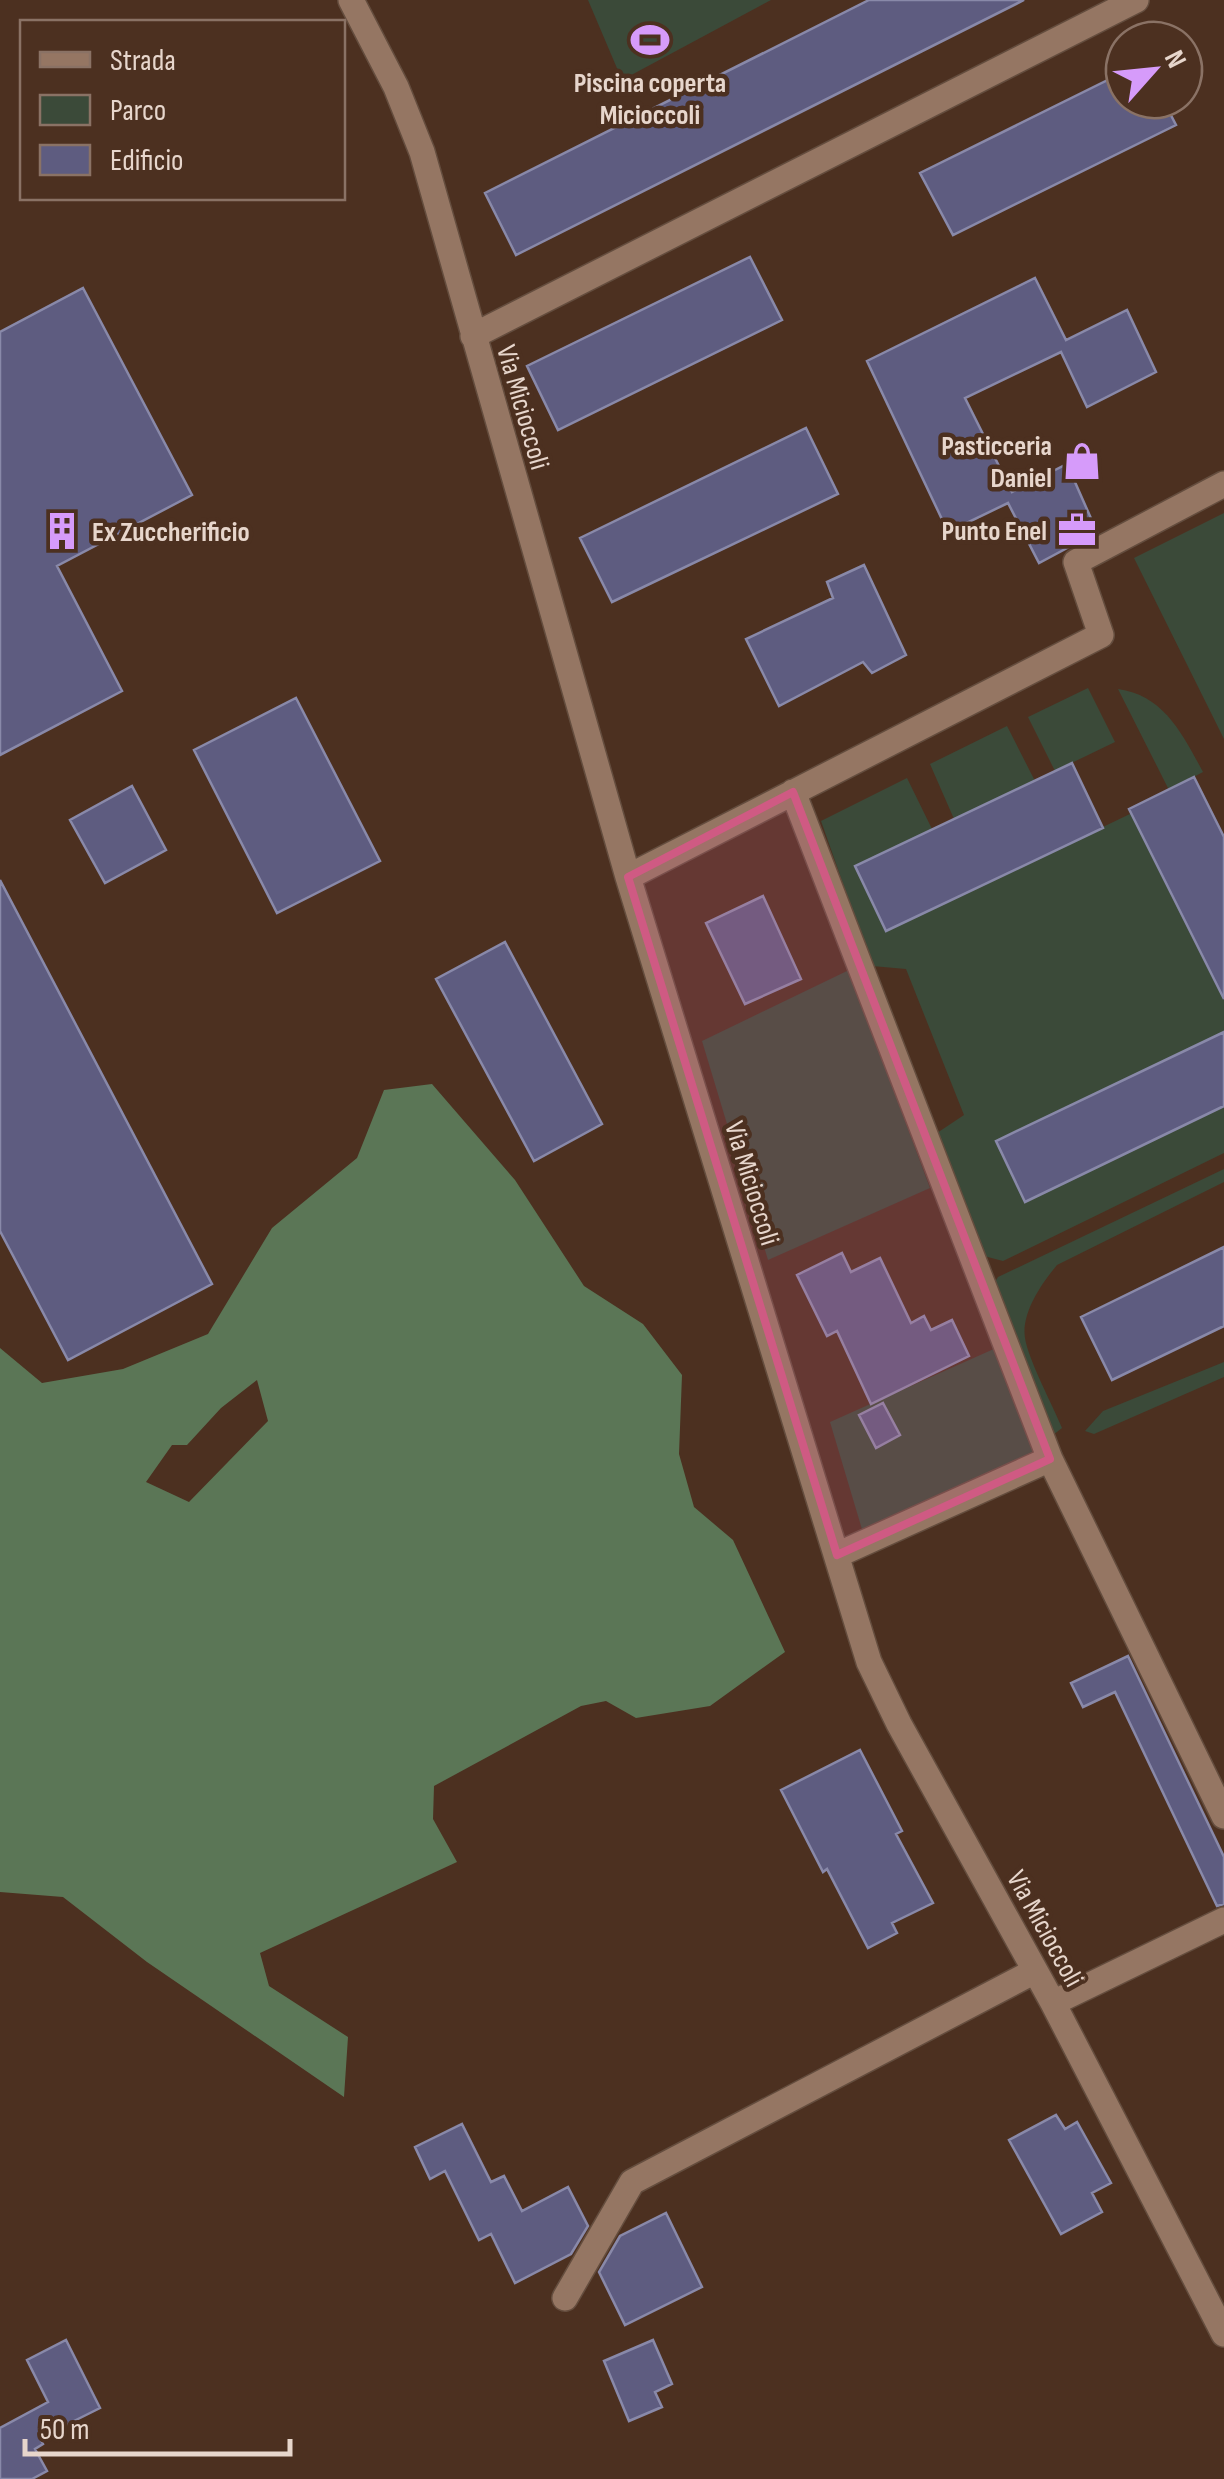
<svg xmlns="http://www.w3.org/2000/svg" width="1224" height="2479" viewBox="0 0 1224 2479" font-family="'Sofia Sans Condensed',sans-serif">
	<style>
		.green { fill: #3b4a39 }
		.forest { fill: #5b7656; fill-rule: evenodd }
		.building { fill: #5e5c80; stroke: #8989a9; stroke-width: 2.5 }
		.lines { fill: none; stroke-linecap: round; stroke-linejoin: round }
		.minor-casing { stroke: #644d3e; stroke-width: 28 }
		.minor { stroke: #957663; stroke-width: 25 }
		.marked { fill: #cf5a83; fill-opacity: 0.2; stroke: #cf5a83; stroke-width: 8; stroke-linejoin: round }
		.labels { text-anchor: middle; stroke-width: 9; stroke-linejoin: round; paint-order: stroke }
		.poi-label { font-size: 28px; font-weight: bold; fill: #e7d6cc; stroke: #4c3020; text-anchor: end }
		.street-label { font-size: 28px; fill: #e7d6cc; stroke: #4c3020 }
	</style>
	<rect width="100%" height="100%" fill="#4c3020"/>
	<path class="green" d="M588,0H771L622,80Z
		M1224,513V739L1134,558Z
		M1088,688L1115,742L1055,771L1028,717Z
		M1118,689C1164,695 1183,735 1203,772L1169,790Z
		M1007,726L1035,781L954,819L930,764Z
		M907,778L932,829L856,866L887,931L1132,813L1224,999V1153L1003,1261L980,1255L937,1133L964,1115L906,969L872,966L821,821Z
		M849,970L930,1188L768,1260L702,1041Z
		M1224,1169V1182L1057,1265C1042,1283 1021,1313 1025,1338C1028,1359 1053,1406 1062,1428L1053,1435L993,1285L998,1277Z
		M996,1348L1040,1455L864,1536L830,1422Z
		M1224,1362V1377L1094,1434L1085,1431L1103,1411Z"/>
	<path class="forest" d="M432,1084L515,1180L584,1286L643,1324L682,1375L679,1454L694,1507L733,1540L785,1652L710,1706L636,1718L606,1701L581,1706L434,1786L433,1819L457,1862L260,1953L269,1986L348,2037L344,2097L147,1962L63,1897L0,1892V1348L42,1383L123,1369L208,1334L272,1228L357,1158L384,1090ZM257,1380L268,1421L189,1502L146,1482L172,1445H187L221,1408Z"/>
	<path class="building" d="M869,0H1024L516,255L485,193Z
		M1124,72V100H1163L1176,125L953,235L920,173Z
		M750,257L782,320L558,430L527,366Z
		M1035,278L1066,340L1127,310L1156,372L1087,407L1061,352L965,398L1012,492L1067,464L1097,532L1039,563L1008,503L948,532L867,361Z
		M83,288L192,495L57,566L122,691L0,755V332Z
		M806,428L838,494L612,602L580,538Z
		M864,565L906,655L872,673L863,662L779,706L746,639L833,598L827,582Z
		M296,698L380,861L277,913L194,750Z
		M1072,763L1103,828L886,931L855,866Z
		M1194,777L1224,837V999L1129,809Z
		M132,786L166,850L105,883L70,820Z
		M0,880L212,1284L68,1360L0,1231Z
		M763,896L801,979L745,1004L706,923Z
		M505,942L602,1124L534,1161L436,979Z
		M1224,1032V1106L1025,1202L996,1141Z
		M1224,1247V1326L1112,1380L1081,1317Z
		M842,1253L851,1272L880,1258L911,1323L924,1316L931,1330L952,1320L969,1356L871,1404L837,1331L827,1336L797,1275Z
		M883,1403L900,1435L876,1448L859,1415Z
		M1128,1656L1224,1857V1904L1217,1906L1115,1692L1083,1707L1071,1683Z
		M860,1750L902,1831L896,1834L933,1903L892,1923L897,1933L868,1948L827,1869L823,1872L781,1790Z
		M1056,2115L1065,2129L1077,2122L1111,2183L1092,2193L1102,2212L1061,2234L1009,2140Z
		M462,2124L491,2182L504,2176L522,2211L568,2187L588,2226L571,2254L515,2283L491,2234L479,2240L445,2171L430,2179L415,2147Z
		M666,2213L702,2287L625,2325L599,2272L620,2236Z
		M66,2340L100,2408L40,2438L43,2444L35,2449L47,2471L32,2479H0V2428L48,2402L27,2360Z
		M653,2340L672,2384L655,2392L662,2407L629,2421L604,2361Z"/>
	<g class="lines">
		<g class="minor-casing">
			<path id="minor" d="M351,0L396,87L422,152L628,877L869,1662L899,1724L1053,2003L1224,2334
				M473,336L1136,0
				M793,792L1050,1459L1224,1816
				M628,877L1101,635L1076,562L1224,484
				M837,1555L1050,1459
				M1053,2003L1224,1920
				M565,2298L632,2182L1035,1971"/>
		</g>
		<use href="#minor" class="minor"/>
	</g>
	<path class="marked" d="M793,792L1050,1459L837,1555L628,877Z"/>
	<defs>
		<g id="stadium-bare" transform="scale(3)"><path d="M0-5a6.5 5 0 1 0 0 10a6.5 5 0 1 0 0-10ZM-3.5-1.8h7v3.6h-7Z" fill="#d69bfa" stroke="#4c3020" stroke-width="2.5" paint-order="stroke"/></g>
		<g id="shop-bare" transform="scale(3)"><path d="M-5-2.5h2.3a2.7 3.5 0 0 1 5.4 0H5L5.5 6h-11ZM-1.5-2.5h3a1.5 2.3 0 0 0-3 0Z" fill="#d69bfa" stroke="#4c3020" stroke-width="2.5" paint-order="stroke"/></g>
		<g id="office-bare" transform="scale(3)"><path d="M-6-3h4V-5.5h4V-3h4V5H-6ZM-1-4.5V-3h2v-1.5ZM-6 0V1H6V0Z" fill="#d69bfa" stroke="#4c3020" stroke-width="2.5" paint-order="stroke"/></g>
		<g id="building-bare" transform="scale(3)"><path d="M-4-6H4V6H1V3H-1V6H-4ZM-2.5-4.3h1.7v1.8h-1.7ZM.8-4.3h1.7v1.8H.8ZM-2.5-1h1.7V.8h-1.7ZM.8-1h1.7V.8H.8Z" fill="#d69bfa" stroke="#4c3020" stroke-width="2.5" paint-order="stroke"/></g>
	</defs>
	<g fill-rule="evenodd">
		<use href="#stadium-bare" x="650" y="40"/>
		<use href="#shop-bare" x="1082" y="461"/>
		<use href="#office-bare" x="1077" y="530"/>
		<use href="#building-bare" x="62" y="531"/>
	</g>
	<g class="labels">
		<g class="poi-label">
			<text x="650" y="92" text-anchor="middle">Piscina coperta<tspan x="650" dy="32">Micioccoli</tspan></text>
			<text x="1052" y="455">Pasticceria<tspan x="1052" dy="32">Daniel</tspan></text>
			<text x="1047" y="540">Punto Enel</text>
			<text x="92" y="541" text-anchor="start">Ex Zuccherificio</text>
		</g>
		<g class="street-label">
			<text transform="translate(524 407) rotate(74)" y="10">Via Micioccoli</text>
			<text transform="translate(753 1183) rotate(73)" y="10">Via Micioccoli</text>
			<text transform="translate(1046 1928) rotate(61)" y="10">Via Micioccoli</text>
		</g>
	</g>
	<rect x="20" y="20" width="325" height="180" fill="#4c3020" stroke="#8a7265" stroke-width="2.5"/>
	<rect x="40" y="52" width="50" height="15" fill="#957663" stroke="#8a7265" stroke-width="2.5"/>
	<text x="110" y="70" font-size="30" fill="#e7d6cc">Strada</text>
	<rect x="40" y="95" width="50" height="30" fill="#3b4a39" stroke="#8a7265" stroke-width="2.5"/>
	<text x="110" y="120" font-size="30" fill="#e7d6cc">Parco</text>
	<rect x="40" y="145" width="50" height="30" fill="#5e5c80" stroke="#8a7265" stroke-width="2.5"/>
	<text x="110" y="170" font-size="30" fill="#e7d6cc">Edificio</text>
	<g transform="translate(1154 70) rotate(63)"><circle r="48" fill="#4c3020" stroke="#8a7265" stroke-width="2.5"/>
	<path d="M0-8L18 38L0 25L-18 38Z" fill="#d69bfa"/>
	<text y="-15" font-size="28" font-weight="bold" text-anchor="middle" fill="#e7d6cc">N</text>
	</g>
	<path d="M25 2439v15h265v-15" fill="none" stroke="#e7d6cc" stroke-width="5"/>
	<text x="40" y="2439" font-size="30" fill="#e7d6cc" stroke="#4c3020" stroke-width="8" paint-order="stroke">50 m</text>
</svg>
